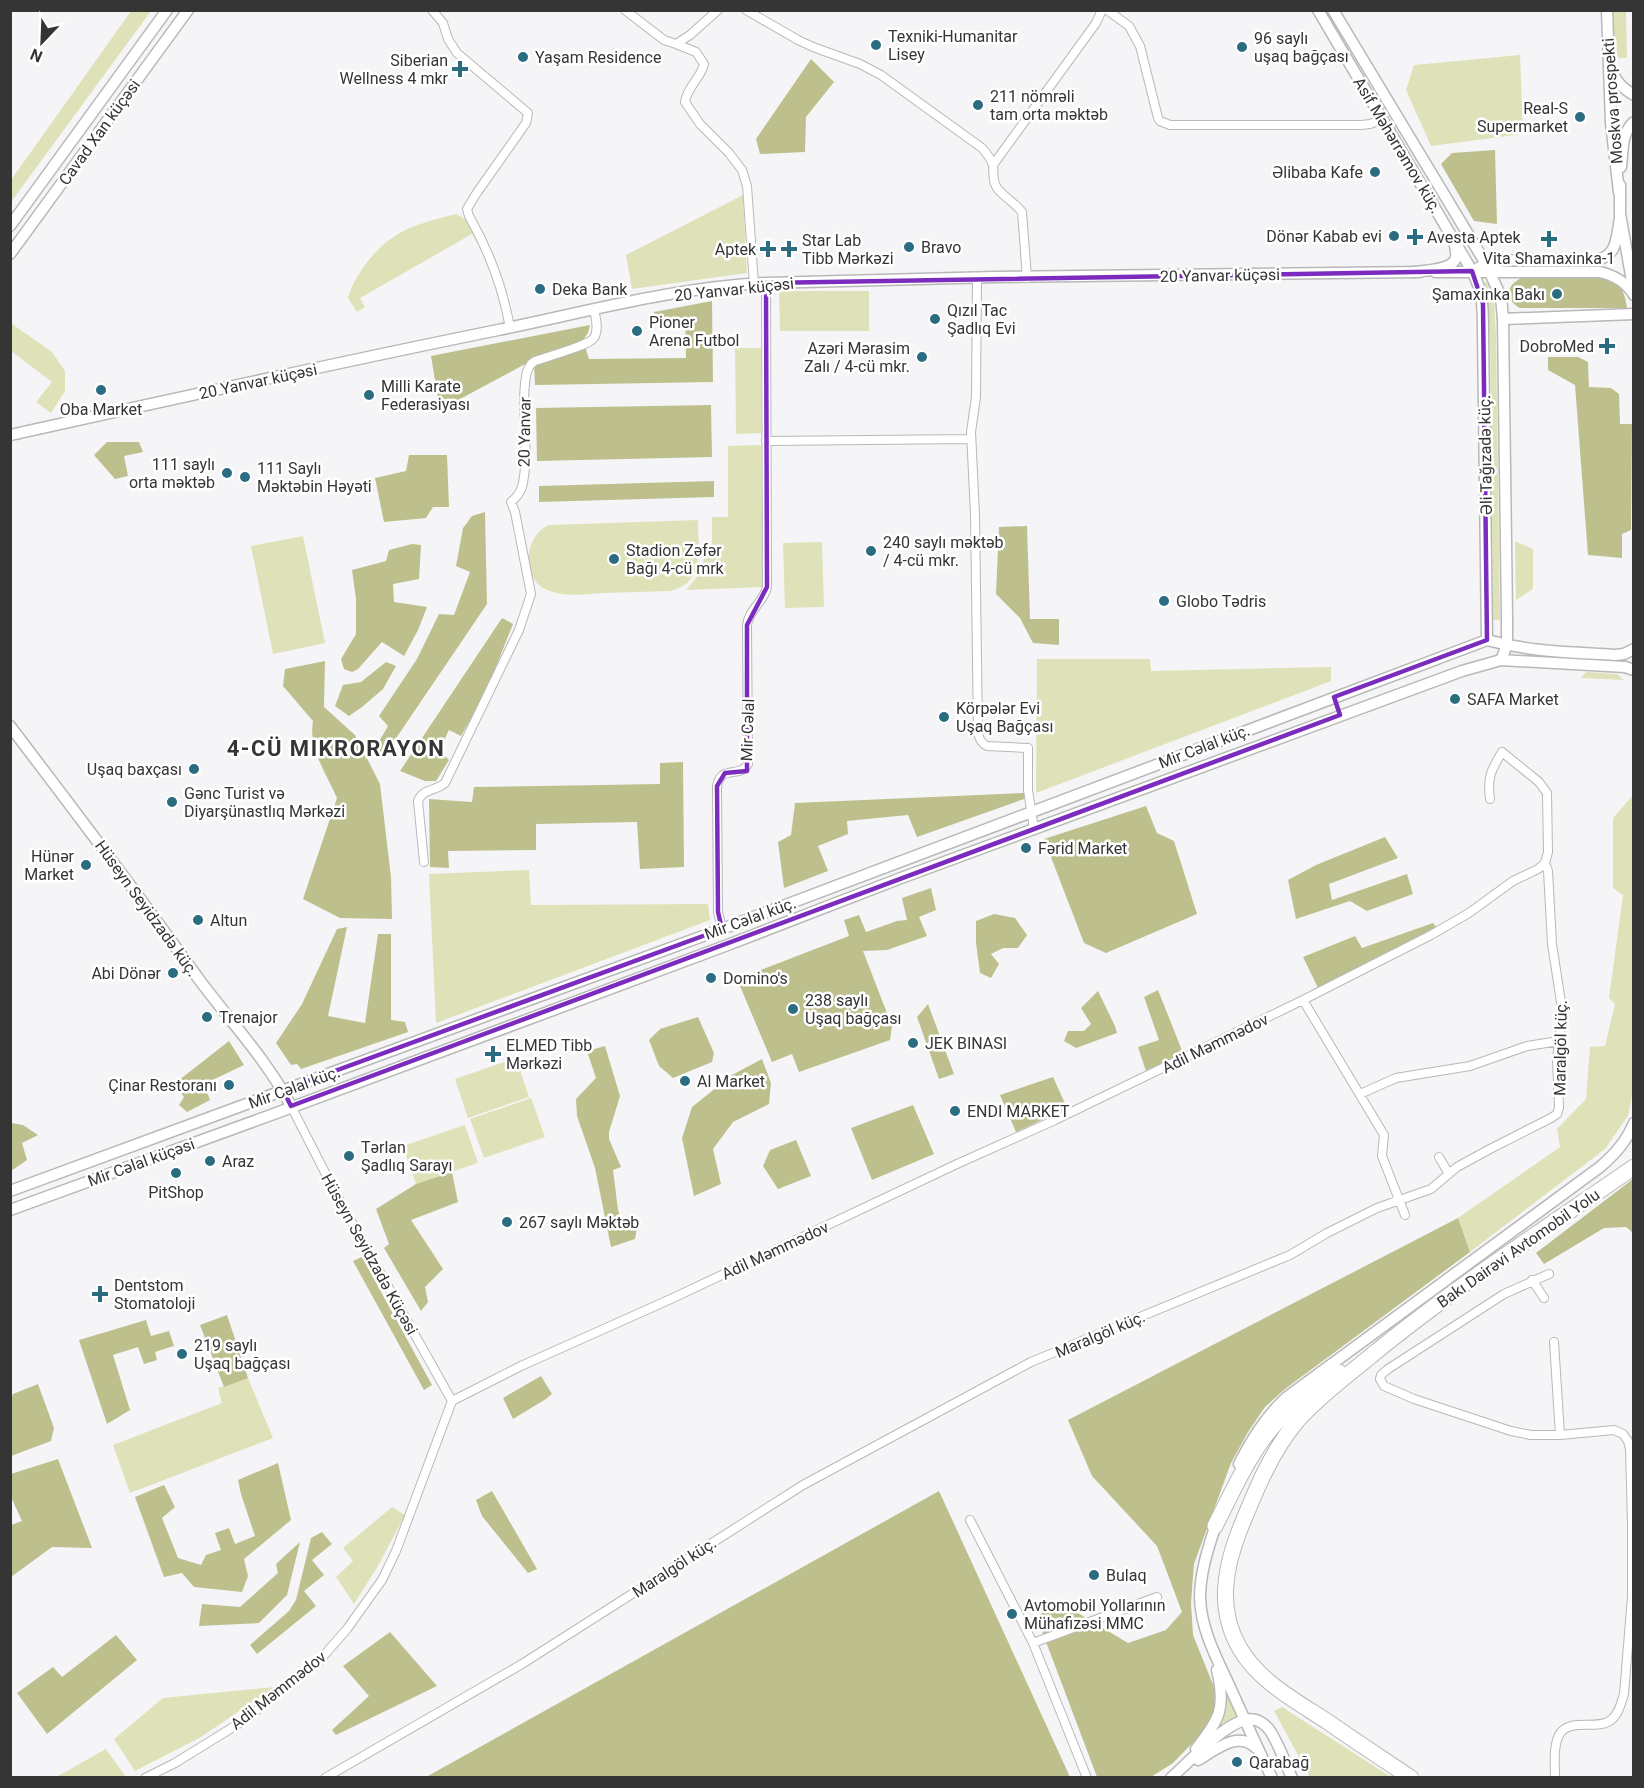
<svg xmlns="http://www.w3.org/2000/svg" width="1644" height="1788" viewBox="0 0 1644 1788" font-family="Roboto,sans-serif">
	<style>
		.green { fill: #dfe2b8 }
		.forest { fill: #bdc08c }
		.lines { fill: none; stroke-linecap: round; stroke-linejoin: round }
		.minor-casing { stroke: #b8b8b9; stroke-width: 10 }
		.tertiary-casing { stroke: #b8b8b9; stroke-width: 13 }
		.secondary-casing { stroke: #b8b8b9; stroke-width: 13 }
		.motorway-casing { stroke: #b8b8b9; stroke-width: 17 }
		.minor { stroke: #fff; stroke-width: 8 }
		.tertiary { stroke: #fff; stroke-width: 10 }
		.secondary { stroke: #fff; stroke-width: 10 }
		.motorway { stroke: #fff; stroke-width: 15 }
		.marked { fill: none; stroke: #7b2cbf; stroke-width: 4.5; stroke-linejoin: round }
		.poi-dot { fill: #2b6c80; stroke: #fff; stroke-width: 2 }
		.labels { text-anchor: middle; stroke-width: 5; stroke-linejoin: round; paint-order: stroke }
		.poi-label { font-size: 16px; fill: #353536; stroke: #fff; text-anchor: start }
		.street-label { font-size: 16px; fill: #353536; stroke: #fff }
		.district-label { font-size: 22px; font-weight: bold; letter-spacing: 1.5px; fill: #353536; stroke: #fff }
	</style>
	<rect width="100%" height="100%" fill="#f5f5f7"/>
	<path class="green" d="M131,11H151L11,202V180Z
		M1613,11H1626L1627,58H1613Z
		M1520,55L1523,134L1431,146L1406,90L1414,65Z
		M743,195L747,273L632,289L626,255Z
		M456,214L468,221L486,247L481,249L472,234L360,298L365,307L357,312L348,298C351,286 356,279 362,269C389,231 413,225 456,214Z
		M1487,282L1494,300L1496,335L1500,620H1493L1490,335L1487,298L1484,283Z
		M779,291H869V331H780Z
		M12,324L52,352L65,371V391L51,413L36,402L52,382L11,351V326Z
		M735,348H761V433L736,434Z
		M761,445L763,587L686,590C700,574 705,568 704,547L712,546V517H728V446Z
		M698,520C698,549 706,583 670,591C648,592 626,592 605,593C586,594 563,598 545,589C520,577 525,535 549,525Z
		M303,536L325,643L273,654L251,546Z
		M1515,541L1533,549V589L1516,600Z
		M822,542L824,607L785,608L783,543Z
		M1037,659H1150L1151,671L1331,667V681L1036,793Z
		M1586,672L1617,674L1624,680L1581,678Z
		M1633,795L1634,1086L1628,1116L1605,1149L1470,1252L1458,1218L1560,1147L1557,1129L1586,1099L1590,1047L1605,1046L1615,1004L1609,998L1623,895L1613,888V818Z
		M529,870L531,905L708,904L710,920L436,1023L429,874Z
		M516,1058L529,1097L468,1118L455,1079Z
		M531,1098L545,1137L484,1158L470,1119Z
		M465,1125L478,1163L416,1184L403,1146Z
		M248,1378L273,1438L130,1493L113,1445L222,1403L218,1388Z
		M392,1507L405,1515L378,1566L354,1604L336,1577L353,1561L343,1548Z
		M275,1687L201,1737L135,1771L114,1739L163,1698Z
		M1226,1692L1237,1716L1214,1734L1227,1709Z
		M1282,1707L1391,1777H1310L1274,1711Z
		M106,1749L126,1777H56Z"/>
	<path class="forest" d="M811,59L834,82L806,117L805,152L760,154L756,139Z
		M1495,150L1497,224L1474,221L1441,164L1452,153Z
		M1593,276C1616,280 1624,284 1627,308H1520C1504,300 1506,284 1522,278Z
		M712,301L713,382L535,385L534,364L529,362L447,406L439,405L431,356L590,325L588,333L583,340L589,359L686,358L685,320H654V312Z
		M1548,357H1578L1588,362L1589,387L1611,388L1619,394L1620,424H1632L1631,530L1622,534V558L1588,555L1575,385L1548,370Z
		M711,405L712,457L537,461L536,408Z
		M107,442H139L143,452L124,456L128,476L115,479L94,455Z
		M409,455H447L449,507H433L426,518L384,522L375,478L406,471Z
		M714,481V497L539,502V486Z
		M485,512L487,604L382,759L374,750L388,726L379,716L417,659L439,614L454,615L470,572L456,566L463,528L472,516Z
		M1027,526L1030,619H1059V645L1033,643L1020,618L996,594L999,527Z
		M412,544L421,545L419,579L393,584L394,602L427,607L418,630L404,656L382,642L358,669L352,672L344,669L341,659L356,634V599L352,570L386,561L389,550Z
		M502,618L513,624L485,694L461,736L449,730L439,751L449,760L436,781H425L400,771Z
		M325,661L324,707L355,735L380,784L391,877L392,919L340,918L303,899L337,798C327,775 308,748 313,721L283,686L285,669Z
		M386,662L396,666L383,689L362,707L349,716L335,706L343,685L361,682Z
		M683,762L684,867L640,869L637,822L536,824V850L448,851L449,868L430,867L429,799L472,802L474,787L660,784V763Z
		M1024,793V799L917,837L908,815L847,821L848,834L818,846L828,871L784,888L778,842L791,835L795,803Z
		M1146,806L1157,833L1174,841L1197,914L1106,953L1084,943L1044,839Z
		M1385,837L1398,858L1329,884L1332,900L1407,874L1413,894L1367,911L1350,901L1296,919L1288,880L1316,865Z
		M931,888L936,910L919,917L927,936L887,950L863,951L892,1026L890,1040L799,1072L792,1054L772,1062L737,979L849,936L844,920L859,915L866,932L897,921L907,920L902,898Z
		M994,914L1015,918L1027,935L1018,948H1003L991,954L999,964L991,978L980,973L976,943V921Z
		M1433,923L1436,927L1318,988L1303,957L1355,936L1362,948Z
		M347,927L328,1016L365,1023L378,934H391V1020L405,1022L408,1032L301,1069L297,1064L291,1065L276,1043L302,1004L337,929Z
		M1158,990L1183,1053L1146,1071L1138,1047L1159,1040L1144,997Z
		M1098,991L1115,1026L1117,1033L1076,1048L1064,1041L1068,1031H1084L1091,1024L1081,1008Z
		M928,1004L954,1074L939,1079L917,1017Z
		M698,1017L714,1053L712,1062L673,1078L659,1066L649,1040L660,1029Z
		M229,1041L244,1065L204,1084L210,1100L187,1112L179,1105L184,1097L174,1084Z
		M605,1046L620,1096L609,1132V1139L621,1167L613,1170L618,1210L624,1228L638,1223L635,1239L611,1247L595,1168L577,1116L576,1099L596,1078L587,1051Z
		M762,1059L771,1083L769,1104L733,1122L713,1149L721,1184L694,1196L682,1138L692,1107L732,1075Z
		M1053,1077L1067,1108L1016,1132L1000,1095Z
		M913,1105L934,1154L872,1180L851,1128Z
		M11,1123L23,1125L38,1135L22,1143L27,1160L11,1171Z
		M796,1140L811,1176L778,1189L763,1166L770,1150Z
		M452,1172L458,1202L411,1220L443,1269L425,1287L428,1302L421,1311L384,1248L389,1244L376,1209L416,1184Z
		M1633,1179V1233L1626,1227L1604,1228L1544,1264L1536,1253Z
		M1458,1218L1470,1252L1285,1389L1265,1407L1248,1432L1231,1463L1194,1564L1191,1603L1193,1635L1214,1687L1215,1706L1209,1726L1173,1763L1151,1777H1097L1037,1618L1056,1600L1128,1643L1166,1630L1182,1612L1157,1546L1092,1476L1068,1420Z
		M362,1257L432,1385L424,1390L353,1261Z
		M227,1315L248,1378L224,1387L200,1325Z
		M146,1320L151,1336L169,1331L174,1346L155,1352L157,1360L144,1364L138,1347L113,1355L130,1410L107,1424L79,1340Z
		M541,1376L552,1394L546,1399L513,1419L503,1398Z
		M38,1384L54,1428L51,1441L11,1456V1399L13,1394Z
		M58,1459L92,1548L52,1547L11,1577V1525L22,1521L11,1497V1474Z
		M278,1463L291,1520L244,1559L248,1576L242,1592L194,1587L182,1573L164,1577L135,1497L164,1485L175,1507L162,1518L178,1558L201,1565L206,1555L221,1550L215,1533L229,1528L235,1544L255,1536L241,1494L238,1480Z
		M492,1491L537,1569L528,1573L482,1516L476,1500Z
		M939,1491L1070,1777H426Z
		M322,1532L332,1544L312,1560L324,1575L304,1591L316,1606L257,1654L250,1645L289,1611L296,1600L311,1538Z
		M300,1542L287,1595L259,1623L199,1626L202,1604L240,1607L278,1573L276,1564Z
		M390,1632L437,1686L336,1735L332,1730L369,1696L343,1666Z
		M116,1635L137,1660L47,1734L17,1693L53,1667L62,1677Z"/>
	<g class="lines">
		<g class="minor-casing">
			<path id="minor" d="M432,10L443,23L448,39L457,53L528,113L526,123L476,194L467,209L469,216C489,251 503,288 510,328
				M625,10L664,40L676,44L690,35L718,10
				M746,10L798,40L813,47L860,64L881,75L982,148C986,153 991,158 993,165C994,173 992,181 997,188C1004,197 1015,203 1022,212L1027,278
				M1107,10L1129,26L1140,46L1158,118L1160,121L1170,125H1361L1370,124L1383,119
				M676,44L696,52L704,64C701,78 687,87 685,102L700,124L729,153L742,170L747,186L754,284
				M993,165L1096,23L1102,10
				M977,278L976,397L971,432L975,515L978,732C979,739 981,743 987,746L1028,748V790L1034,829
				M766,441L971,439
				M424,862L418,801C422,789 436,791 445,783L519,630L531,594L515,512L511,502C516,498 520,493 522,487C531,450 519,408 527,371L531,364L535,361C546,357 588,346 594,338C599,330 596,318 594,310
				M722,929L718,912L717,786C721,764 739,779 748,764L747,625C749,609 764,602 767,587L766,283
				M1303,1000L1384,1135L1382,1156L1405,1215
				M1360,1094L1396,1078L1470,1066L1527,1046L1559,1041
				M291,1106L336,1194L452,1401
				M1439,1157L1449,1174
				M1549,1274L1504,1294L1388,1369L1381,1375L1380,1379L1384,1386L1414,1399L1511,1431L1531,1435H1560L1614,1430L1623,1434L1628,1441L1630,1449L1632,1524V1597L1624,1694C1621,1703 1619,1714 1611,1720C1597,1731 1569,1717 1559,1735C1553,1747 1555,1765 1555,1778
				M1532,1280L1544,1298
				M1554,1342L1560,1435
				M970,1520L1033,1643L1087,1778
				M1033,1643L1157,1597
				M145,1778L175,1763L243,1721L319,1661L347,1629L382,1580L396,1551L452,1401L521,1366L673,1298L957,1164L1055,1120L1303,1000L1431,935L1469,913L1513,881L1538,869L1545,863
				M325,1778L522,1664L803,1485L1031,1362L1290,1255L1327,1233L1377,1208L1431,1189L1457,1167L1490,1149L1551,1118L1557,1114L1559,1108L1557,1060L1561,1022V1002L1552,944L1548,871L1545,863L1548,852L1547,793L1539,782L1502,752C1491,770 1487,778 1490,799"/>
		</g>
		<g class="tertiary-casing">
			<path id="tertiary" d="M10,226L167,10
				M10,254L188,10
				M1478,268C1503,255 1561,261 1591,261C1618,258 1616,240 1620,218
				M1435,272H1600C1615,276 1626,282 1634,295
				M1503,319L1634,314
				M10,435C173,399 335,363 498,330C586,312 676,287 766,283L995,277L1420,272
				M10,726C74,810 137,893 198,978C229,1020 267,1060 291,1106
				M10,1191L722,929L1487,640
				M10,1210L271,1115L725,946L901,878L1462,671L1501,660"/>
		</g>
		<g class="secondary-casing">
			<path id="secondary" d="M1318,10L1472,271C1483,291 1483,309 1483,331L1487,640
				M1333,10L1486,264L1501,297L1503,319L1507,618V645L1501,660
				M1607,10L1611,123L1619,192
				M1611,68C1615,81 1622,88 1634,95
				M1621,167C1623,151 1621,133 1634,122
				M1620,185V214L1634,292
				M1413,272C1423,271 1450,270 1455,260C1457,256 1456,250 1455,246
				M1487,640C1531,652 1569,652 1615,655L1624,654L1634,649
				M1501,660L1625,667L1634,670
				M1239,1464C1252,1439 1266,1416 1287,1397L1600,1167C1615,1154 1626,1142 1634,1123
				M1217,1521C1209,1546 1200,1571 1200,1598C1201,1629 1216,1657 1229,1685C1243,1716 1257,1747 1272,1778
				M1196,1749C1220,1719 1226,1708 1217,1670
				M1198,1760C1215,1750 1238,1730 1256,1748
				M1171,1778C1189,1762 1223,1725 1245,1720C1253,1718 1261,1721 1267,1727C1276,1736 1286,1765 1292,1778"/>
		</g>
		<g class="motorway-casing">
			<path id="motorway" d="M1215,1526C1232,1493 1251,1449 1277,1422C1295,1402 1317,1387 1339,1372
				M1411,1778C1383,1759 1355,1741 1328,1722C1296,1701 1258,1681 1239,1647C1217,1608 1225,1567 1240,1529C1255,1492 1271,1452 1297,1421C1319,1396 1347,1376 1372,1355C1455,1287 1546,1228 1634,1167"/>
		</g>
		<use href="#minor" class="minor"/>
		<use href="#tertiary" class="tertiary"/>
		<use href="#secondary" class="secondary"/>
		<use href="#motorway" class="motorway"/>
	</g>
	<path class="marked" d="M1472,271L1483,304L1487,640L1334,697L1340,715L291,1106L283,1090L722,929L718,912L717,786L725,773L747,771V625L767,587L766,283Z"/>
	<g class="poi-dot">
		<circle cx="876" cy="45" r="6"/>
		<circle cx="1242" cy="47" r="6"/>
		<circle cx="523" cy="57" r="6"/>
		<path d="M457 60h6v6h6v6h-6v6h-6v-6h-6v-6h6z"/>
		<circle cx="978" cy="105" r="6"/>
		<circle cx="1580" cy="117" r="6"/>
		<circle cx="1375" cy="172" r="6"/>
		<circle cx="1394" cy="236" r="6"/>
		<path d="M1412 228h6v6h6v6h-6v6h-6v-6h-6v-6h6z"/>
		<path d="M1546 230h6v6h6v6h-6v6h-6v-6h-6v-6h6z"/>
		<circle cx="909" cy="247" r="6"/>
		<path d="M765 240h6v6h6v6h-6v6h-6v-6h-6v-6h6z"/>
		<path d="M786 240h6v6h6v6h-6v6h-6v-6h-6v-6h6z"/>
		<circle cx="540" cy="289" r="6"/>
		<circle cx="1557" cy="294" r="6"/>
		<circle cx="935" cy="319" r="6"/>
		<circle cx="637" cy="331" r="6"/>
		<path d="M1604 337h6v6h6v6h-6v6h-6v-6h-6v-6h6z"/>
		<circle cx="922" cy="357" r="6"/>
		<circle cx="101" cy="390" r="6"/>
		<circle cx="369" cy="395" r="6"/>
		<circle cx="227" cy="473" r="6"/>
		<circle cx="245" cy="477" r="6"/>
		<circle cx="871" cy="551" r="6"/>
		<circle cx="614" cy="559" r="6"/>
		<circle cx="1164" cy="601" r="6"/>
		<circle cx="1455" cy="699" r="6"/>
		<circle cx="944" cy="717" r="6"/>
		<circle cx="194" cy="769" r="6"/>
		<circle cx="172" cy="802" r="6"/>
		<circle cx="1026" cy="848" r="6"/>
		<circle cx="86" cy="865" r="6"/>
		<circle cx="198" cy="920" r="6"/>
		<circle cx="173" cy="973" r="6"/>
		<circle cx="711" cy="978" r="6"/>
		<circle cx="793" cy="1009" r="6"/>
		<circle cx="207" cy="1017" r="6"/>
		<circle cx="913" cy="1043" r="6"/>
		<path d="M490 1045h6v6h6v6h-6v6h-6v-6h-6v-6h6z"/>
		<circle cx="685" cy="1081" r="6"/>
		<circle cx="229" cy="1085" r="6"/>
		<circle cx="955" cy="1111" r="6"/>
		<circle cx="349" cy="1156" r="6"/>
		<circle cx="210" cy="1161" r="6"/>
		<circle cx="176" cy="1173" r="6"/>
		<circle cx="507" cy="1222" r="6"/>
		<path d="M97 1285h6v6h6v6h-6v6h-6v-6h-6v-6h6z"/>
		<circle cx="182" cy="1354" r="6"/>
		<circle cx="1094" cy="1575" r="6"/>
		<circle cx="1012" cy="1614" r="6"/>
		<circle cx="1237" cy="1762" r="6"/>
	</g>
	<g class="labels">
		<g class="poi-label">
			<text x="888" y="42">Texniki-Humanitar<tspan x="888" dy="18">Lisey</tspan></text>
			<text x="1254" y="44">96 saylı<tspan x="1254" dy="18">uşaq bağçası</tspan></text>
			<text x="535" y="63">Yaşam Residence</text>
			<text x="448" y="66" text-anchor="end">Siberian<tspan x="448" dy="18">Wellness 4 mkr</tspan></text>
			<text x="990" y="102">211 nömrəli<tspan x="990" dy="18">tam orta məktəb</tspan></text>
			<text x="1568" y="114" text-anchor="end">Real-S<tspan x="1568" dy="18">Supermarket</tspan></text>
			<text x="1363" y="178" text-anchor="end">Əlibaba Kafe</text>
			<text x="1382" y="242" text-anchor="end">Dönər Kabab evi</text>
			<text x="1427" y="243">Avesta Aptek</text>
			<text x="802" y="246">Star Lab<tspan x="802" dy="18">Tibb Mәrkәzi</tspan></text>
			<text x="921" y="253">Bravo</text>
			<text x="756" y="255" text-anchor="end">Aptek</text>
			<text x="1549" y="264" text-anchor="middle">Vita Shamaxinka-1</text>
			<text x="552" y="295">Deka Bank</text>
			<text x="1545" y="300" text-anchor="end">Şamaxinka Bakı</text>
			<text x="947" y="316">Qızıl Tac<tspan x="947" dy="18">Şadlıq Evi</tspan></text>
			<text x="649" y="328">Pioner<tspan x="649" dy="18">Arena Futbol</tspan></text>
			<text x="1594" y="352" text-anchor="end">DobroMed</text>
			<text x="910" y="354" text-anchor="end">Azəri Mərasim<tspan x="910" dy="18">Zalı / 4-cü mkr.</tspan></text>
			<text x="381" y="392">Milli Karate<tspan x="381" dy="18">Federasiyası</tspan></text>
			<text x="101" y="415" text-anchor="middle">Oba Market</text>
			<text x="215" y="470" text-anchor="end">111 saylı<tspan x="215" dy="18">orta məktəb</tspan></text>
			<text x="257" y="474">111 Saylı<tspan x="257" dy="18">Məktəbin Həyəti</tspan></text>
			<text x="883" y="548">240 saylı məktəb<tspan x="883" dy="18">/ 4-cü mkr.</tspan></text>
			<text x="626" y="556">Stadion Zəfər<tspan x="626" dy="18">Bağı 4-cü mrk</tspan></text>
			<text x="1176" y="607">Globo Tədris</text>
			<text x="1467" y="705">SAFA Market</text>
			<text x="956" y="714">Körpələr Evi<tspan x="956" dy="18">Uşaq Bağçası</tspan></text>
			<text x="182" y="775" text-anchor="end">Uşaq baxçası</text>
			<text x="184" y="799">Gənc Turist və<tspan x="184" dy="18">Diyarşünastlıq Mərkəzi</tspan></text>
			<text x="1038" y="854">Fərid Market</text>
			<text x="74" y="862" text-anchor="end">Hünər<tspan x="74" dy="18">Market</tspan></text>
			<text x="210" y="926">Altun</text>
			<text x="161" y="979" text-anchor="end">Abi Dönər</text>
			<text x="723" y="984">Domino's</text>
			<text x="805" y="1006">238 saylı<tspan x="805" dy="18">Uşaq bağçası</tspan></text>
			<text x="219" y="1023">Trenajor</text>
			<text x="925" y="1049">JEK BINASI</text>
			<text x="506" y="1051">ELMED Tibb<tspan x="506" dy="18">Mərkəzi</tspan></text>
			<text x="697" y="1087">Al Market</text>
			<text x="217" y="1091" text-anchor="end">Çinar Restoranı</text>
			<text x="967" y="1117">ENDI MARKET</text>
			<text x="361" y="1153">Tərlan<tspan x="361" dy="18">Şadlıq Sarayı</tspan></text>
			<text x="222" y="1167">Araz</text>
			<text x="176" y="1198" text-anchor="middle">PitShop</text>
			<text x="519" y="1228">267 saylı Məktəb</text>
			<text x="114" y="1291">Dentstom<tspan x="114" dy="18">Stomatoloji</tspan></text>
			<text x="194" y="1351">219 saylı<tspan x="194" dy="18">Uşaq bağçası</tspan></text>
			<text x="1106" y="1581">Bulaq</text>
			<text x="1024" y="1611">Avtomobil Yollarının<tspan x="1024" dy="18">Mühafizəsi MMC</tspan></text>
			<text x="1249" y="1768">Qarabağ</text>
		</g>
		<g class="street-label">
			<text transform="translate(1612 101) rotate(-94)" y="6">Moskva prospekti</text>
			<text transform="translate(99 132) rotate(-54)" y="6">Cavad Xan küçəsi</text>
			<text transform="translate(1398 145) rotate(59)" y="6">Asif Məhərrəmov küç.</text>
			<text transform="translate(1220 275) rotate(-1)" y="6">20 Yanvar küçəsi</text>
			<text transform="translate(734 289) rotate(-6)" y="6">20 Yanvar küçəsi</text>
			<text transform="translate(258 381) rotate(-12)" y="6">20 Yanvar küçəsi</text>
			<text transform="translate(524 432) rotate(-89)" y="6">20 Yanvar</text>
			<text transform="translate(1485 455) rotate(-91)" y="6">Əli Tağızadə küç.</text>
			<text transform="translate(747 730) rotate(-88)" y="6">Mir Cəlal</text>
			<text transform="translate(1204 746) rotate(-21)" y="6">Mir Cəlal küç.</text>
			<text transform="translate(147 908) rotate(54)" y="6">Hüseyn Seyidzadə küç.</text>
			<text transform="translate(750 918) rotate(-20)" y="6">Mir Cəlal küç.</text>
			<text transform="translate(1215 1043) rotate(-26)" y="6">Adil Məmmədov</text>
			<text transform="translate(1560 1048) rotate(-89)" y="6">Maralgöl küç.</text>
			<text transform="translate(294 1087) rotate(-20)" y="6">Mir Cəlal küç.</text>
			<text transform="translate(141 1162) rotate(-20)" y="6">Mir Cəlal küçəsi</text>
			<text transform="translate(1518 1248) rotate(-35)" y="6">Bakı Dairəvi Avtomobil Yolu</text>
			<text transform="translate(775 1250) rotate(-25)" y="6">Adil Məmmədov</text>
			<text transform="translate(370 1254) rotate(61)" y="6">Hüseyn Seyidzadə Küçəsi</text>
			<text transform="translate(1100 1334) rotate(-23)" y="6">Maralgöl küç.</text>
			<text transform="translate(674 1567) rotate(-33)" y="6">Maralgöl küç.</text>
			<text transform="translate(278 1690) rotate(-38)" y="6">Adil Məmmədov</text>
		</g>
		<g class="district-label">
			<text x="336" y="756">4-CÜ MIKRORAYON</text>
		</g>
	</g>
	<rect width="1644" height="1788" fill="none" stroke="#353536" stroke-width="24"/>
	<g transform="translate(42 42) rotate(203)" stroke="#ffffff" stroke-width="4.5" paint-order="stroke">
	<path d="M0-4.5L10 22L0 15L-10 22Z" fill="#353536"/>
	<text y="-9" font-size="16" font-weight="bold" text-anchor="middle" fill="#353536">N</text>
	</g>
</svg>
